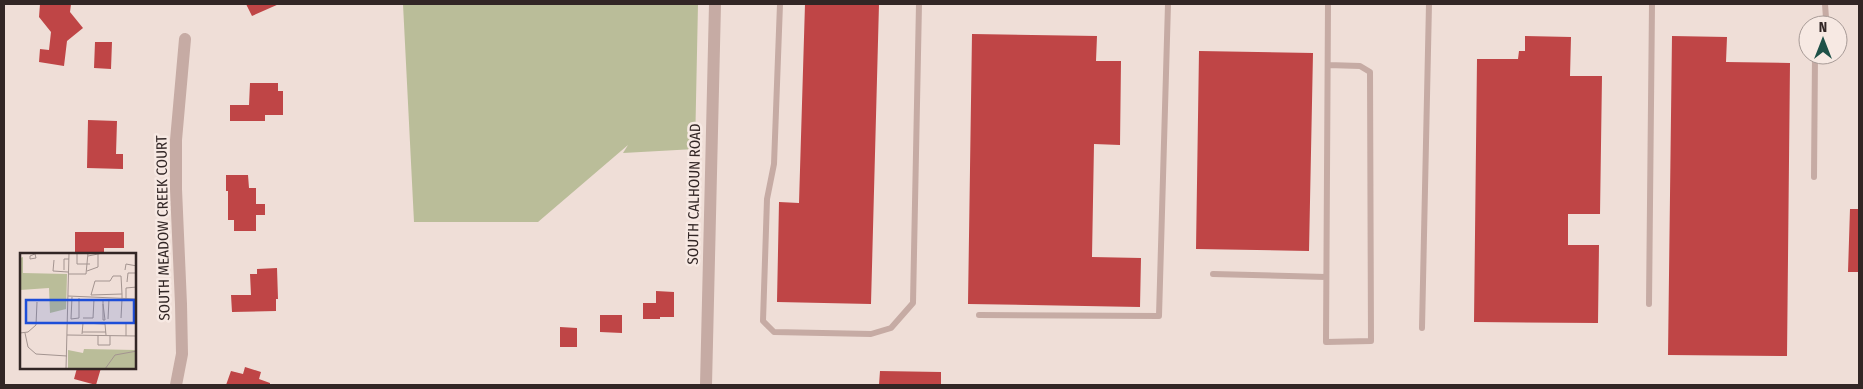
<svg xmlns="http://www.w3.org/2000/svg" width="1863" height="389" viewBox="0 0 1863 389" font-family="'Fira Sans Condensed',sans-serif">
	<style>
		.green { fill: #babd99 }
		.building { fill: #bf4546 }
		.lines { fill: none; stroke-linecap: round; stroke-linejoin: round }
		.service { stroke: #c6aba4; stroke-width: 6 }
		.minor { stroke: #c6aba4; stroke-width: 12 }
		.tertiary { stroke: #c6aba4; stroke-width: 12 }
		.labels { text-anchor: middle; stroke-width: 5; stroke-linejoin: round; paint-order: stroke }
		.street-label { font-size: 15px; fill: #322625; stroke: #f7e9e3 }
		.inset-road { fill: none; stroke: #a39490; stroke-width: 1 }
		.view { fill: #1d4ed8; fill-opacity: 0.15; stroke: #1d4ed8; stroke-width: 2.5 }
		.inset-edge { fill: none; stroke: #322625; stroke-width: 2.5 }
	</style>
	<rect width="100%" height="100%" fill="#efded7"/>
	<path class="green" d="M403,4H698L695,149L623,153L628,145L538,222H414Z"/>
	<path class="building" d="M40,4H71L70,12L83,28L67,41L64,66L39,62L40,49L49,50L51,32L39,17Z
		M246,4H279L252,16Z
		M805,4H879L871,304L777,302L779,202L799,203Z
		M972,34L1097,36L1096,61H1121L1120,145L1094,144L1092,257L1141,258L1140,307L968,304Z
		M1525,36L1571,37L1570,76H1602L1600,214H1568V245H1599L1598,323L1474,322L1477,59H1518L1519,51H1525Z
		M1672,36L1727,37L1726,62L1790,63L1787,356L1668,355Z
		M95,42H112L111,69L94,68Z
		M1199,51L1313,53L1309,251L1196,249Z
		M250,83H278V91H283V115H265V121H230V105H249Z
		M88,120L117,121L116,154H123V169L87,168Z
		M226,175H248L249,188H256V204H265V215H256V231H234V220H228V191H226Z
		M1850,209H1859V272H1848Z
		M75,232H124V248H104V254H75Z
		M277,268L278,299H276V311L232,312L231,295H251L250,274H257V269Z
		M656,291L674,292V317H660V319H643V303H656Z
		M600,315H622V333L600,332Z
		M560,327L577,328V347H560Z
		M245,367L261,372L259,379L270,383V385H226L231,371L243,374Z
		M77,368H101L96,385L74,379Z
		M880,371L941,372V385H879Z"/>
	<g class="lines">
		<path class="service" d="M780,4L774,164L767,199L763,321L774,332L871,334L891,328L913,303L919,4
			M1823,25L1826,18L1825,4
			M1328,65L1360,66L1370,72L1371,341L1326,342L1328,4
			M1814,177L1815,55
			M1213,274L1326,277
			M1649,304L1652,4
			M979,315L1159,316L1168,4
			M1422,328L1429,4"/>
		<path class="minor" d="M176,385L182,354L181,304L176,189V140L185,39"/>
		<path class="tertiary" d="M706,385L715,4"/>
	</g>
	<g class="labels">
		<g class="street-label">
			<text transform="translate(694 194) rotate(-89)" y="5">SOUTH CALHOUN ROAD</text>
			<text transform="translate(163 228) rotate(-91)" y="5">SOUTH MEADOW CREEK COURT</text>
		</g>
	</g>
	<g transform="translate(20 253)">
		<rect width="116" height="116" fill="#efded7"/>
		<path d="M3,4V20L47,21L46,56L30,60L29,35L0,37V5ZM64,96L116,97V116H48V97L63,100Z" fill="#babd99"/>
		<path class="inset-road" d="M57,0V11H70M15,1L16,5L10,6V3L17,0M68,3L83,0M34,7L33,18L48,19M44,17V6H49M105,17L106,11L117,13M67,18L78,14V0M49,21H66L68,0M107,29L108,20H117M71,42L75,28H90L93,23H101L102,41M71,42L102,41V46M48,43L117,46M52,44L51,66L59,65V45M106,46V35L117,34M83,51L85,67H83V46M63,65H73L74,46M101,65L102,46M88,66L89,46M102,70H106V83M62,79H86M0,80L8,79L16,72L17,49M5,80L8,94L16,101L47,103M62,81L63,70L85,71L86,82M47,82L117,83M78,82V92H90V83M46,116L49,0M85,116L95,102L117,98"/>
		<path class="view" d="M6,47H114V70H6Z"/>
		<rect width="116" height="116" class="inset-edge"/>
	</g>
	<rect width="1863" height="389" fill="none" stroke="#322625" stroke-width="10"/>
	<g transform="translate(1823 40)"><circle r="24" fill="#f7e9e3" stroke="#a89b97"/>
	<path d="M0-4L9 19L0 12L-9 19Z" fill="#1e5148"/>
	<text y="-8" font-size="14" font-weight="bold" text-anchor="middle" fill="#322625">N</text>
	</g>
</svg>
